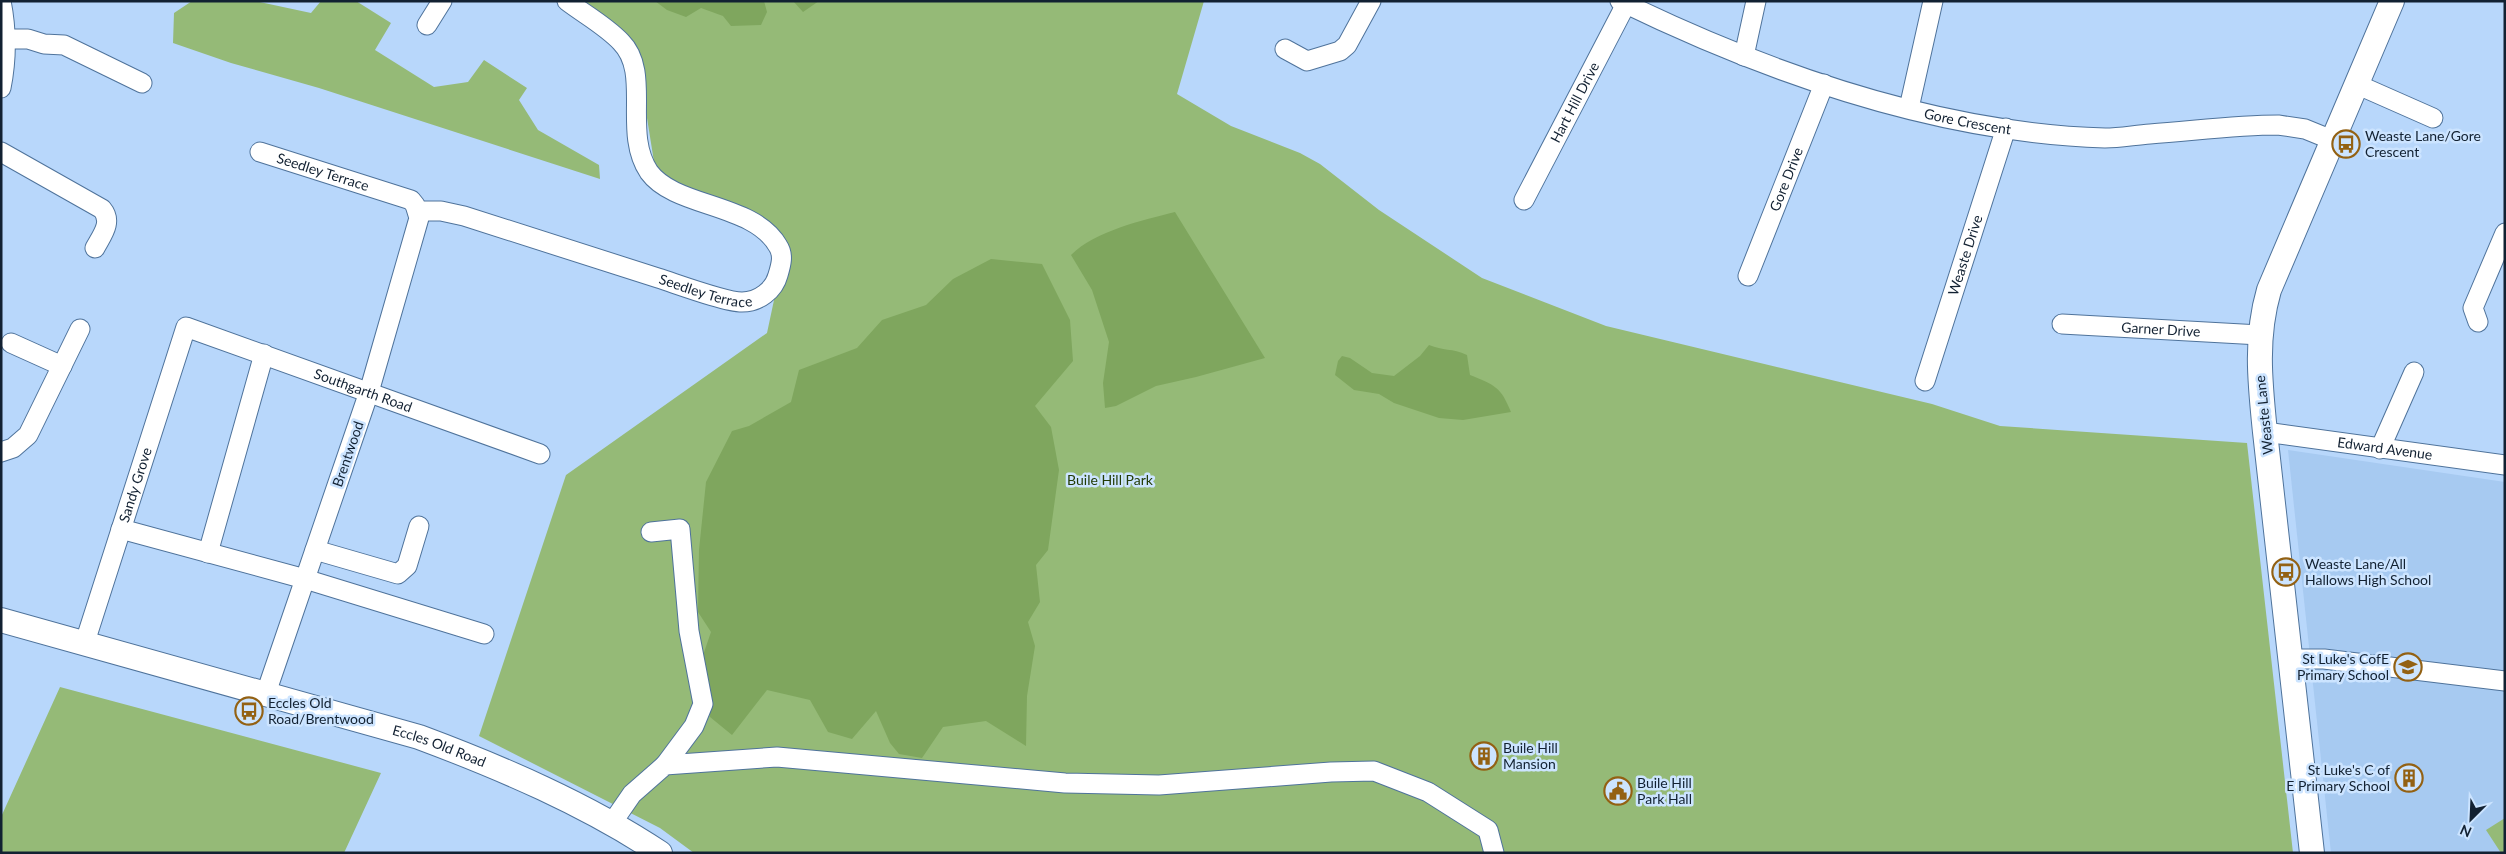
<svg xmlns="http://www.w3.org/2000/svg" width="2506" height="854" viewBox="0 0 2506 854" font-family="Lato,sans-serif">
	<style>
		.built { fill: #a7caf1 }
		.green { fill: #95ba77 }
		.forest { fill: #7fa65e }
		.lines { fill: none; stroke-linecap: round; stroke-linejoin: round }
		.minor-casing { stroke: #4f739b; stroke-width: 21 }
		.major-casing { stroke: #4f739b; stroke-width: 26 }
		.minor { stroke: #fff; stroke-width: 19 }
		.major { stroke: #fff; stroke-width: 24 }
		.labels { text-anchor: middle; stroke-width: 5; stroke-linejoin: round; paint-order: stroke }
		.street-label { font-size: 14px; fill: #122132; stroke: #cce4ff }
		.poi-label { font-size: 14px; fill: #122132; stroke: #cce4ff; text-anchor: start }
		.park-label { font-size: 14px; fill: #233c06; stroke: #cce4ff }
	</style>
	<rect width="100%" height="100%" fill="#b8d7fb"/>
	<path class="built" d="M2288,450L2505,482V853H2331Z"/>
	<path class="green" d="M192,1H255L311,13L321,1H356L391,23L375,50L434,87L468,82L484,60L527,88L519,100L538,130L599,165L600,179L319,88L231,63L173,43L174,13Z
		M579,1H1204L1177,94L1231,126L1300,153L1320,164L1379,210L1482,278L1606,326L1932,404L2000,426L2247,443L2293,853H694L660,828L479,736L566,475L767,333L786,244L659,193L635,43Z
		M60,687L381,773L344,853H1V817Z
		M2505,818V853H2501L2486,830Z"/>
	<path class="forest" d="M655,1H764L767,12L761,25L731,26L723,16L701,8L686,17L667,10Z
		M793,1H819L803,12Z
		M1175,212L1265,358L1196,377L1156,386L1116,406L1105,408L1103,383L1109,342L1092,290L1071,255C1095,231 1143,220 1175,212Z
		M991,259L1042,264L1070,320L1073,361L1035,406L1051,427L1059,470L1048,550L1036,565L1040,602L1028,622L1035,646L1027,696L1026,746L986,721L943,727L922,758L899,754L890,743L876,711L852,739L828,732L810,700L767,690L732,735L710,717L699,667L711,632L698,612L699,550L706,482L732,431L749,426L791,402L799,370L857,348L882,320L926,305L953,279Z
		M1429,345C1443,351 1452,348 1467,355L1470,375C1495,385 1501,387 1511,412L1463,420L1439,418L1394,403L1379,394L1354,390L1335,375L1338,361L1342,356L1350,358L1372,373L1394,376L1420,356Z"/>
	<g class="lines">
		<g class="minor-casing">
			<g id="minor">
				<path id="s1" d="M1620,1C1768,73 1939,133 2105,138C2120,138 2135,135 2150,134C2193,131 2236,125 2278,125L2305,129L2332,140"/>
				<path d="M427,25L442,1"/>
				<path d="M6,39H28L44,44L64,45L142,83"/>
				<path d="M1285,49L1307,61L1340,51L1347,45L1371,1"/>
				<path d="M1744,56L1756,1"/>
				<path d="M2356,84L2433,118"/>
				<path d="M1,88C7,58 7,31 1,1"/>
				<path d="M1909,108L1933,1"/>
				<path d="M1,152L102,209C113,222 102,235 95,248"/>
				<path id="s2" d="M260,152L411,200L415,205L419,218L369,392L266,693"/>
				<path id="s3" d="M1524,200L1626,4"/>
				<path id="s4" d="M418,211H441L464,216C529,237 594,257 658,278C677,284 725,302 742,302C759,302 774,290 778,275C781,265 784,255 778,246C754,203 675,208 649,172C622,132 652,73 621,42C606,26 584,14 567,1"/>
				<path id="s5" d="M1748,276L1824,84"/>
				<path d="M2478,322L2473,308L2505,233"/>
				<path id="s6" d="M2062,324L2260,335"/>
				<path d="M11,343L62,366"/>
				<path id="s7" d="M1925,381L2006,128"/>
				<path id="s8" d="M2265,432L2505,465"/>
				<path d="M2380,449L2414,372"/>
				<path d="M1,452L13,448L28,435L80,329"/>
				<path d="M121,529L305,579L484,634"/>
				<path d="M651,532L680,529L689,631L703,704L694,726L665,765"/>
				<path d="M315,550L398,574L407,566L419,526"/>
				<path d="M208,553L264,354"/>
				<path id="s9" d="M84,645L186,327L540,454"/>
				<path d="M2291,659H2324L2505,681"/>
				<path d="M612,823L632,794L665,765L777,757L1065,783L1159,785L1331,772L1374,771L1428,792L1488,830L1494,853"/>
			</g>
		</g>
		<g class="major-casing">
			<g id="major">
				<path id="s10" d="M1,620L419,737C502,768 586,804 660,853"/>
				<path d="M2312,853L2265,432C2260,383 2255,338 2269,290L2392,1"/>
			</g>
		</g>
		<use href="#minor" class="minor"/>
		<use href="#major" class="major"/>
	</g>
	<defs>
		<g id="bus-ring" transform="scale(1.4375)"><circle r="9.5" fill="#cce4ff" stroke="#936113" stroke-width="1.5"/><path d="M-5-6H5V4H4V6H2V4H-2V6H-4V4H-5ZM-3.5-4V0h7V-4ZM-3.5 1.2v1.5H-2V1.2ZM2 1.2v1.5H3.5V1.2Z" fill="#936113"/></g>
		<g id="school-ring" transform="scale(1.4375)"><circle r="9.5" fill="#cce4ff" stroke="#936113" stroke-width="1.5"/><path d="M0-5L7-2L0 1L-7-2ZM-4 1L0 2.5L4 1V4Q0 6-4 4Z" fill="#936113"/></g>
		<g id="building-ring" transform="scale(1.4375)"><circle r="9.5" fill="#cce4ff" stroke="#936113" stroke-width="1.5"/><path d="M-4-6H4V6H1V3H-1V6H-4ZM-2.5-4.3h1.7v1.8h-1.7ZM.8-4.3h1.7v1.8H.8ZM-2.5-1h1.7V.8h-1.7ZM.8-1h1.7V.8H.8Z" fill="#936113"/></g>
		<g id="civic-ring" transform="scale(1.4375)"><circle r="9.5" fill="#cce4ff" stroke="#936113" stroke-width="1.5"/><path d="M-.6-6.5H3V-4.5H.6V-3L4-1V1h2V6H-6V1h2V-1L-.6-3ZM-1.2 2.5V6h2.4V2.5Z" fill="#936113"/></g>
	</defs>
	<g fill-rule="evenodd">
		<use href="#bus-ring" x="2346" y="144"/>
		<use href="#bus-ring" x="2286" y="572"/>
		<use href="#school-ring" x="2408" y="667"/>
		<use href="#bus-ring" x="249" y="711"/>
		<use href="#building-ring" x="1484" y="756"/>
		<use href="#building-ring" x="2409" y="778"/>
		<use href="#civic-ring" x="1618" y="791"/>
	</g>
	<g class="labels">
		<g class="street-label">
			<text dy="5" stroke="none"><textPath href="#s3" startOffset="110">Hart Hill Drive</textPath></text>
			<text dy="5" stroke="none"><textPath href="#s1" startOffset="369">Gore Crescent</textPath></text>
			<text dy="5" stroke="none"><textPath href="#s2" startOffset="66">Seedley Terrace</textPath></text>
			<text dy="5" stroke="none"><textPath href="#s5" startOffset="104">Gore Drive</textPath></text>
			<text dy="5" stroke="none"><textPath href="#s7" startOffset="132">Weaste Drive</textPath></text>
			<text dy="5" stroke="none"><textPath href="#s4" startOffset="300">Seedley Terrace</textPath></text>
			<text dy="5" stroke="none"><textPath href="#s6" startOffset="99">Garner Drive</textPath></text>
			<text dy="5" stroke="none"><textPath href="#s9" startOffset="522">Southgarth Road</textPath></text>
			<text transform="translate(2264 415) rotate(-96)" y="5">Weaste Lane</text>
			<text dy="5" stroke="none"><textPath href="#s8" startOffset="121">Edward Avenue</textPath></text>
			<text transform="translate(348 454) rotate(-71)" y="5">Brentwood</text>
			<text dy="5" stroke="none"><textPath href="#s9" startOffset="168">Sandy Grove</textPath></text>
			<text dy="5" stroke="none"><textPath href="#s10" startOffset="456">Eccles Old Road</textPath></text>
		</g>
		<g class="poi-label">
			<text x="2365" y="141">Weaste Lane/Gore<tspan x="2365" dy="16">Crescent</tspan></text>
			<text x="2305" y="569">Weaste Lane/All<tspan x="2305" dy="16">Hallows High School</tspan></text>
			<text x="2389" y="664" text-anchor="end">St Luke's CofE<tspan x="2389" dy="16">Primary School</tspan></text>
			<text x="268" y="708">Eccles Old<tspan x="268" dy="16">Road/Brentwood</tspan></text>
			<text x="1503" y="753">Buile Hill<tspan x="1503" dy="16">Mansion</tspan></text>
			<text x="2390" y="775" text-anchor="end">St Luke's C of<tspan x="2390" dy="16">E Primary School</tspan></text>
			<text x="1637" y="788">Buile Hill<tspan x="1637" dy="16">Park Hall</tspan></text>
		</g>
		<g class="park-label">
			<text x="1110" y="485">Buile Hill Park</text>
		</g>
	</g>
	<rect width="2506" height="854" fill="none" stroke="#122132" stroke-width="5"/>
	<g transform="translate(2471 819) rotate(204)" stroke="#cce4ff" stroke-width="4" paint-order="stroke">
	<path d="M0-4L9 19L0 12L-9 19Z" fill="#122132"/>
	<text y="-8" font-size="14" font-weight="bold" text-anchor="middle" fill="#122132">N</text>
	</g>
</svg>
